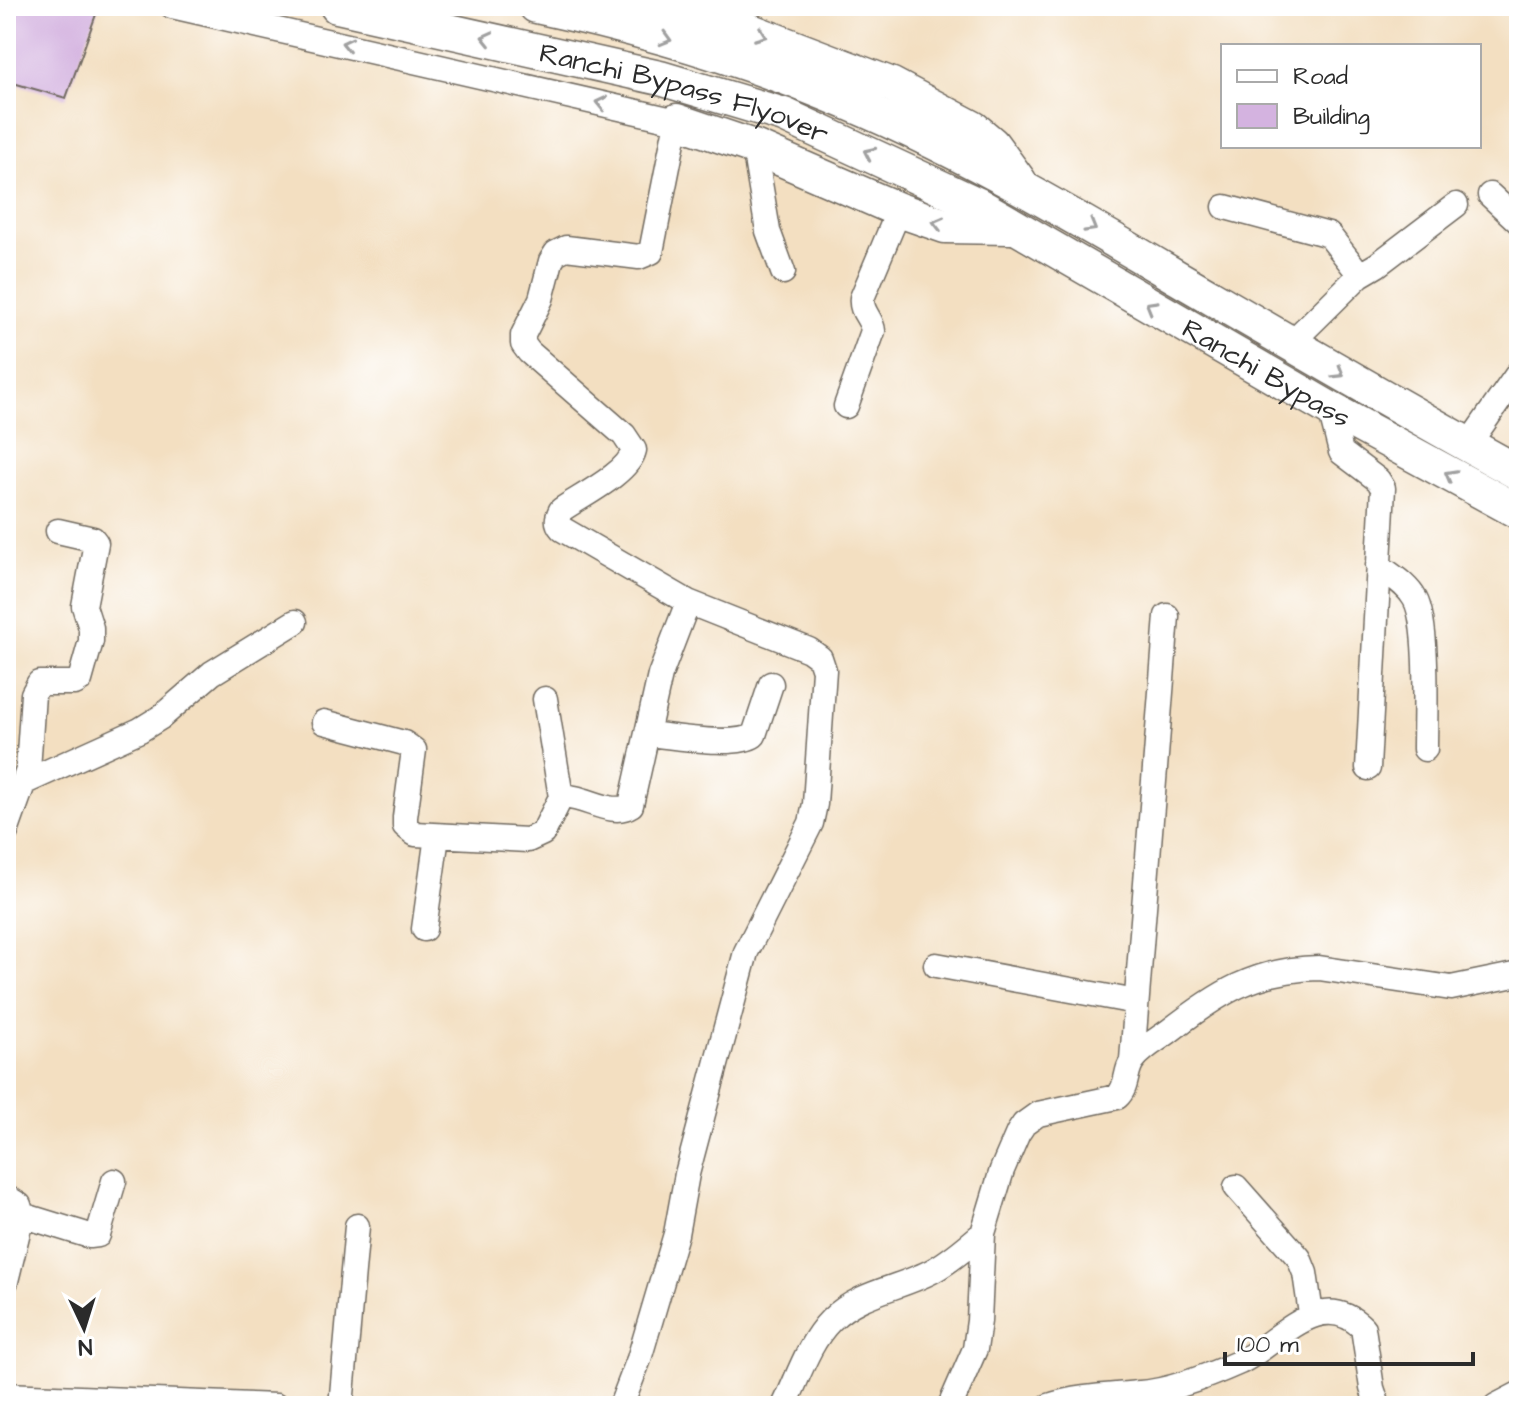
<svg xmlns="http://www.w3.org/2000/svg" width="1525" height="1412" viewBox="0 0 1525 1412" font-family="'Architects Daughter',sans-serif">
	<style>
		.building { fill: #d4b3e0 }
		.lines { fill: none; stroke-linecap: round; stroke-linejoin: round }
		.minor-casing { stroke: #716a60; stroke-width: 27 }
		.highway-casing { stroke: #716a60; stroke-width: 37 }
		.minor { stroke: #fff; stroke-width: 24 }
		.highway { stroke: #fff; stroke-width: 34 }
		.oneway { stroke: #a0a0a0 }
		.labels { text-anchor: middle; stroke-width: 8; stroke-linejoin: round; paint-order: stroke }
		.street-label { font-size: 28px; fill: #2b2b2b; stroke: #fff }
	</style>
	<rect width="100%" height="100%" fill="#fff"/>
	<filter id="ink" filterUnits="userSpaceOnUse"><feTurbulence type="fractalNoise" baseFrequency=".0125" numOctaves="2"/><feDisplacementMap in="SourceGraphic" scale="16" xChannelSelector="R" yChannelSelector="G"/><feConvolveMatrix kernelMatrix="1 2 1 2 8 2 1 2 1" color-interpolation-filters="sRGB"/></filter>
	<filter id="wash" filterUnits="userSpaceOnUse"><feTurbulence type="fractalNoise" baseFrequency=".006" numOctaves="4" result="noise"/><feDisplacementMap in="SourceGraphic" scale="32" xChannelSelector="R" yChannelSelector="G"/><feGaussianBlur stdDeviation="1.8" result="paint"/><feColorMatrix in="noise" values="0 0 0 0 0 0 0 0 0 0 0 0 0 0 0 0 0 1.4 0 .05"/><feComposite in="paint" operator="in"/></filter>
	<g filter="url(#wash)">
		<rect width="100%" height="100%" fill="#f3dfc1"/>
		<g id="blocks">
			<path class="building" d="M6,6H99L66,98L6,81Z"/>
		</g>
	</g>
	<g filter="url(#ink)">
		<use href="#blocks" fill-opacity="0" stroke="#716a60" stroke-width="2"/>
		<g class="lines">
			<g class="minor-casing">
				<path id="minor" d="M172,6L677,121L651,252L639,257L566,248L556,253L551,261L541,299L523,335V344L529,352L624,435L634,450C629,473 581,496 561,510C557,518 556,522 562,529L688,602L660,675L631,805C611,818 583,794 561,797L543,833L528,840L415,834L405,826V817L414,750L404,743L324,722
					M754,147L768,231L783,272
					M1490,195L1519,222
					M1225,207L1329,235L1360,275
					M1291,343L1360,275L1377,265L1456,205
					M846,406L873,331C872,318 860,312 862,298L899,210
					M1330,409L1341,452L1378,480L1383,488L1368,768
					M1468,445L1519,372
					M1378,565C1390,575 1407,584 1415,599C1429,624 1425,717 1425,749
					M545,699L561,797
					M648,734C673,736 735,748 754,735L771,684
					M25,782L140,730L161,717L212,673L295,622
					M6,832L28,770L33,694L39,683H75L80,680L91,641V628L84,606L96,543L93,539L58,531
					M424,929L437,836
					M936,965L1136,1002
					M1132,1060L1167,616
					M1236,1187L1299,1258L1305,1273L1311,1314
					M6,1197L19,1205L22,1215L6,1281
					M22,1215L90,1236L98,1235L114,1181
					M6,1395L276,1406
					M341,1406L357,1226
					M621,1406L639,1359L676,1234L687,1174L746,952L811,823L815,804L824,670L820,658L809,650L688,602
					M784,1406C798,1378 808,1343 831,1320C860,1291 900,1289 934,1270C952,1260 968,1246 983,1233
					M950,1406L975,1349L979,1321L983,1233L1002,1170L1018,1133L1024,1124L1038,1114L1117,1097C1129,1086 1124,1070 1134,1059C1142,1048 1157,1040 1168,1032C1217,994 1254,969 1319,968L1451,988L1519,974
					M1049,1406C1079,1396 1110,1396 1140,1393C1170,1391 1213,1374 1240,1362C1278,1344 1319,1285 1363,1328L1372,1388L1378,1406
					M1496,1406L1519,1394"/>
			</g>
			<g class="highway-casing">
				<g id="highway">
					<path id="s1" d="M337,6L660,78L784,115L978,205L1330,409L1519,512"/>
					<path d="M536,6C634,27 732,55 825,93C947,142 1060,208 1173,275C1288,342 1402,409 1519,473"/>
					<path d="M659,6L748,30L892,85L973,128L992,144L1019,181"/>
					<path d="M677,121L754,147L899,210L945,226L1011,227"/>
				</g>
			</g>
			<use href="#minor" class="minor"/>
			<use href="#highway" class="highway"/>
		</g>
		<defs><path id="oneway-chevron" d="M-2-3.5L2.5 0L-2 3.5" fill="none" stroke-width="1.6" stroke-linecap="round" stroke-linejoin="round" transform="scale(2)"/></defs>
		<g class="oneway">
			<use href="#oneway-chevron" transform="translate(761 35) rotate(21)"/>
			<use href="#oneway-chevron" transform="translate(487 38) rotate(-167)"/>
			<use href="#oneway-chevron" transform="translate(666 39) rotate(16)"/>
			<use href="#oneway-chevron" transform="translate(347 44) rotate(-167)"/>
			<use href="#oneway-chevron" transform="translate(601 103) rotate(-167)"/>
			<use href="#oneway-chevron" transform="translate(869 153) rotate(-155)"/>
			<use href="#oneway-chevron" transform="translate(938 223) rotate(-166)"/>
			<use href="#oneway-chevron" transform="translate(1091 227) rotate(30)"/>
			<use href="#oneway-chevron" transform="translate(1151 306) rotate(-150)"/>
			<use href="#oneway-chevron" transform="translate(1339 373) rotate(31)"/>
			<use href="#oneway-chevron" transform="translate(1450 475) rotate(-151)"/>
		</g>
	</g>
	<g class="labels">
		<g class="street-label">
			<text dy="10" stroke="none"><textPath href="#s1" startOffset="358">Ranchi Bypass Flyover</textPath></text>
			<text dy="10" stroke="none"><textPath href="#s1" startOffset="1008">Ranchi Bypass</textPath></text>
		</g>
	</g>
	<rect width="1525" height="1412" fill="none" stroke="#fff" stroke-width="32"/>
	<rect x="1221" y="44" width="260" height="104" fill="#ffffff" stroke="#aaaaaa" stroke-width="2"/>
	<rect x="1237" y="70" width="40" height="12" fill="#ffffff" stroke="#aaaaaa" stroke-width="2"/>
	<text x="1293" y="84" font-size="24" fill="#2b2b2b">Road</text>
	<rect x="1237" y="104" width="40" height="24" fill="#d4b3e0" stroke="#aaaaaa" stroke-width="2"/>
	<text x="1293" y="124" font-size="24" fill="#2b2b2b">Building</text>
	<g transform="translate(84 1328) rotate(176)" stroke="#ffffff" stroke-width="6" paint-order="stroke">
	<path d="M0-6L14 30L0 20L-14 30Z" fill="#2b2b2b"/>
	<text y="-12" font-size="22" font-weight="bold" text-anchor="middle" fill="#2b2b2b">N</text>
	</g>
	<path d="M1225 1352v12h248v-12" fill="none" stroke="#2b2b2b" stroke-width="4"/>
	<text x="1237" y="1352" font-size="24" fill="#2b2b2b" stroke="#ffffff" stroke-width="6" paint-order="stroke">100 m</text>
</svg>
